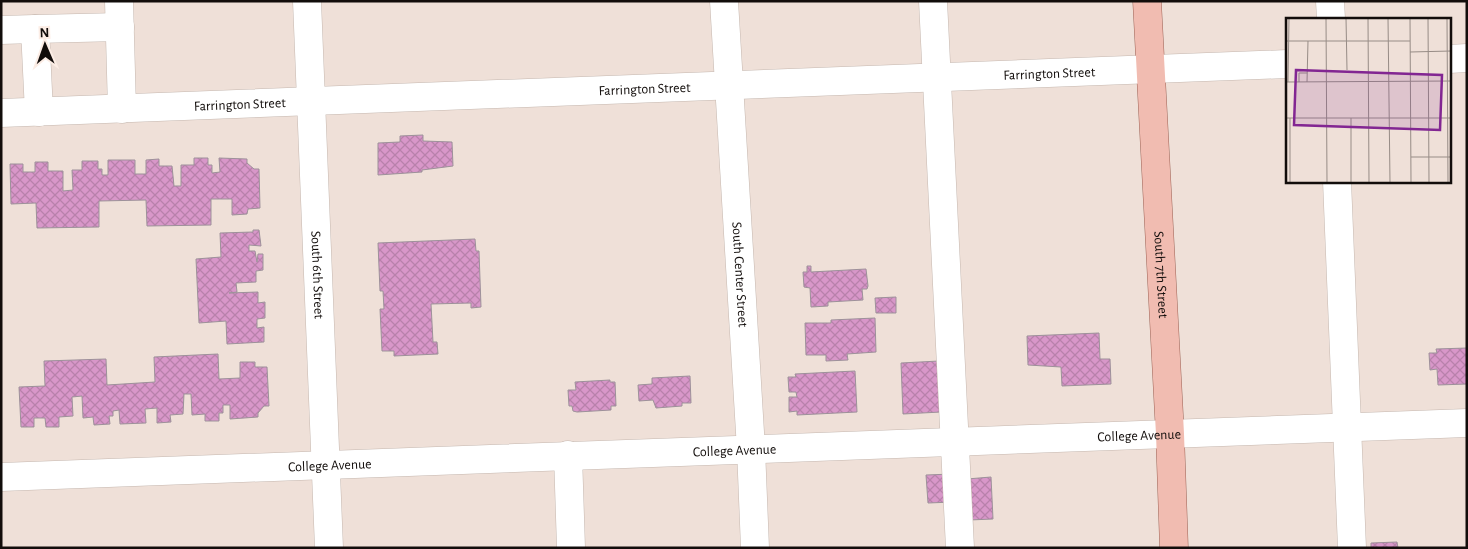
<svg xmlns="http://www.w3.org/2000/svg" width="1468" height="549" viewBox="0 0 1468 549" font-family="'Alegreya Sans',sans-serif">
	<style>
		.building { fill: url(#building-cross-hatch); stroke: #9d919a }
		.lines { fill: none; stroke-linecap: round; stroke-linejoin: round }
		.minor-casing { stroke: #c5b7af; stroke-width: 29 }
		.major-casing { stroke: #9c6255; stroke-width: 29 }
		.minor { stroke: #fff; stroke-width: 28 }
		.major { stroke: #f1bcb1; stroke-width: 28 }
		.labels { text-anchor: middle; stroke-width: 5; stroke-linejoin: round; paint-order: stroke }
		.street-label { font-size: 14px; fill: #120d0b; stroke: #fcede5 }
		.inset-road { fill: none; stroke: #978c86; stroke-width: 1 }
		.view { fill: #822692; fill-opacity: 0.15; stroke: #822692; stroke-width: 2.5 }
		.inset-edge { fill: none; stroke: #120d0b; stroke-width: 2.5 }
	</style>
	<defs>
		<pattern id="building-cross-hatch" width="8" height="8" patternUnits="userSpaceOnUse" patternTransform="scale(1.25)"><rect width="8" height="8" fill="#d897c9"/><path d="M0 0l8 8M0 8l8-8" fill="none" stroke="#b881ab"/></pattern>
	</defs>
	<rect width="100%" height="100%" fill="#efe0d8"/>
	<path class="building" d="M423,135V141L452,142L453,166L422,170V172L378,175V143L400,142V136Z
		M194,158H208V165H212V173L220,172L219,158L247,159V163L254,169H259L260,208L248,209L247,214L232,215V199H211V225L147,226L146,200L99,201V227L37,228L36,203L11,204L10,164H23V172H35V162H48V171H63V191L73,190L72,170H82V161H98V169H102V175H108V160H135V174H146V160L159,159V166H172L174,186H181V165H194Z
		M253,230H259L261,246L249,245V251H255L257,262L258,254H263V270L256,271V282L236,283L237,292L229,293L258,292V303L265,302V318L257,319V328L264,327V342L227,344L226,321L199,323L196,259L221,257L220,233L253,232Z
		M475,239L476,251H479L481,307L471,308V303L431,304L433,342H437L438,354L394,356V351H382L380,309H384L383,291H380L378,243Z
		M807,266H811V272L866,269L868,286L867,289H862L863,300L828,302V306L811,307L810,288L804,287L803,272H807Z
		M896,297V313H876L875,298Z
		M875,318L876,352L847,354L848,360L826,361V355H806L805,323H831V320Z
		M1099,333L1100,359H1110L1111,384L1062,386L1061,367L1028,365L1027,336Z
		M1467,348V384L1438,385L1437,369L1430,370L1429,353H1437L1436,349Z
		M218,354L219,379L240,378V362H255V367H267L269,406H264L258,413V417L230,419V405H223V413H219V421H205V414L192,415L191,394H184L183,414L170,415L171,422L157,423V408L145,409L146,423L120,424L119,410L113,411V416H109L110,424L94,425L93,417L83,418L82,396L72,397L73,416L59,417V427H46L45,418H34V427H21L19,387L45,386L44,361L106,359L107,385L155,382L154,357Z
		M939,361L941,412L903,414L901,363Z
		M855,371L857,412L797,415V411L789,412V397H797L796,392H789L788,377H796L795,374Z
		M690,376L691,403H682V406L656,408L653,400L639,401L638,385L652,384V378Z
		M610,380V382H615L616,406H611V410L577,412L573,411L572,406H569L568,390H576L575,382Z
		M952,474L953,502L928,503L926,475Z
		M991,477L993,519L969,520L967,479Z
		M1397,542L1398,548H1371V543Z"/>
	<g class="lines">
		<g class="minor-casing">
			<g id="minor">
				<path d="M119,1L122,109"/>
				<path id="s1" d="M307,1L329,548"/>
				<path id="s2" d="M724,1L751,449L755,548"/>
				<path d="M933,1L960,548"/>
				<path d="M1330,1L1331,19"/>
				<path d="M1,30L35,29"/>
				<path d="M1449,59L1467,58"/>
				<path d="M39,112L35,29L120,27"/>
				<path id="s3" d="M1,113L1287,64"/>
				<path d="M1337,181L1352,548"/>
				<path d="M568,455L571,548"/>
				<path id="s4" d="M1,477L1467,423"/>
			</g>
		</g>
		<g class="major-casing">
			<g id="major">
				<path id="s5" d="M1147,1L1170,434L1174,548"/>
			</g>
		</g>
		<use href="#minor" class="minor"/>
		<use href="#major" class="major"/>
	</g>
	<g class="labels">
		<g class="street-label">
			<text dy="5" stroke="none"><textPath href="#s3" startOffset="1049">Farrington Street</textPath></text>
			<text dy="5" stroke="none"><textPath href="#s3" startOffset="644">Farrington Street</textPath></text>
			<text dy="5" stroke="none"><textPath href="#s3" startOffset="239">Farrington Street</textPath></text>
			<text dy="5" stroke="none"><textPath href="#s1" startOffset="274">South 6th Street</textPath></text>
			<text dy="5" stroke="none"><textPath href="#s2" startOffset="274">South Center Street</textPath></text>
			<text dy="5" stroke="none"><textPath href="#s5" startOffset="274">South 7th Street</textPath></text>
			<text dy="5" stroke="none"><textPath href="#s4" startOffset="1139">College Avenue</textPath></text>
			<text dy="5" stroke="none"><textPath href="#s4" startOffset="734">College Avenue</textPath></text>
			<text dy="5" stroke="none"><textPath href="#s4" startOffset="329">College Avenue</textPath></text>
		</g>
	</g>
	<g transform="translate(1286 18)">
		<rect width="165" height="165" fill="#efe0d8"/>
		<path class="inset-road" d="M40,0L41,165M60,0L61,52M82,0L83,165M102,0L104,165M124,0L125,165M142,0L143,165M161,0L162,165M0,23H124M124,34L165,33M0,64L165,63M2,64L3,0M13,64V55H21M21,64L22,23M0,100H165M4,100V165M65,100V165M125,139H165"/>
		<path class="view" d="M10,52L156,57L154,112L8,107Z"/>
		<rect width="165" height="165" class="inset-edge"/>
	</g>
	<rect width="1468" height="549" fill="none" stroke="#120d0b" stroke-width="5"/>
	<g transform="translate(45 45) rotate(358)" stroke="#fcede5" stroke-width="4" paint-order="stroke">
	<path d="M0-4L9 19L0 12L-9 19Z" fill="#120d0b"/>
	<text y="-8" font-size="14" font-weight="bold" text-anchor="middle" fill="#120d0b">N</text>
	</g>
</svg>
